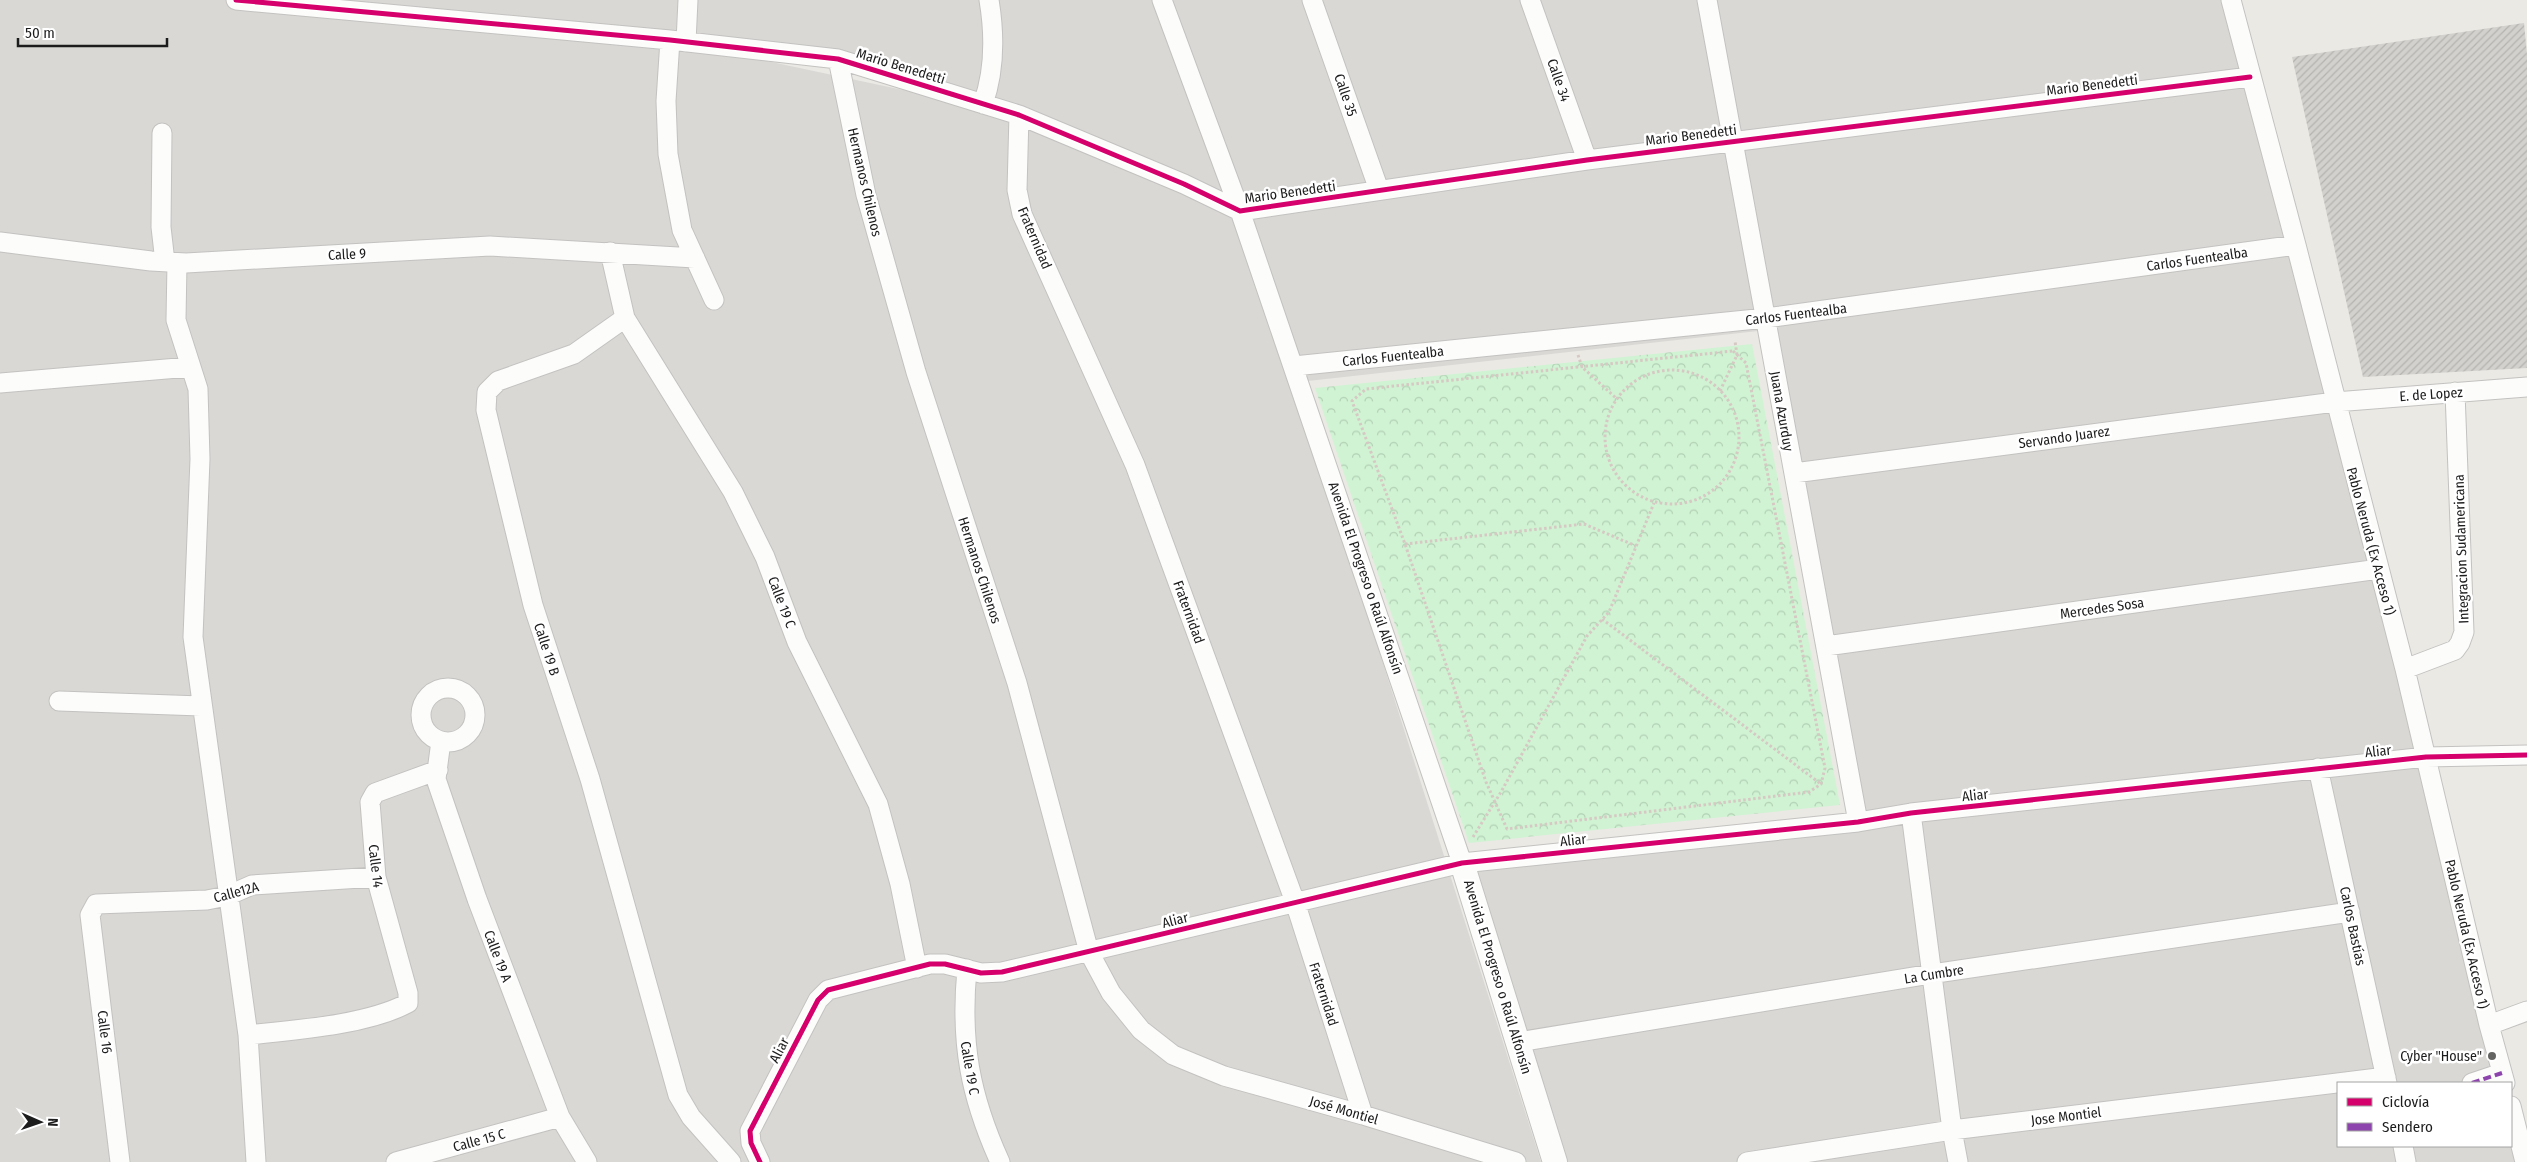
<svg xmlns="http://www.w3.org/2000/svg" width="2527" height="1162" viewBox="0 0 2527 1162" font-family="'Fira Sans Condensed',sans-serif">
	<style>
		.residential { fill: #d9d8d5; fill-rule: evenodd }
		.park { fill: url(#park-crowns) }
		.building { fill: url(#building-hatch) }
		.lines { fill: none; stroke-linecap: round; stroke-linejoin: round }
		.minor-casing { stroke: #c3c2c0; stroke-width: 21 }
		.tertiary-casing { stroke: #c3c2c0; stroke-width: 26 }
		.path { stroke: #d6c8c3; stroke-width: 3; stroke-dasharray: 2.5 2.5; stroke-linecap: butt }
		.minor { stroke: #fcfcfb; stroke-width: 19 }
		.tertiary { stroke: #fcfcfb; stroke-width: 24 }
		.quiet { stroke: #8e44ad; stroke-width: 4; stroke-dasharray: 8 4; stroke-linecap: butt }
		.cycleway-casing { stroke: #fff; stroke-width: 8 }
		.cycleway { stroke: #d6006c; stroke-width: 5 }
		.poi-dot { fill: #646462; stroke: #fff; stroke-width: 2 }
		.labels { text-anchor: middle; stroke-width: 5; stroke-linejoin: round; paint-order: stroke }
		.street-label { font-size: 14px; fill: #1c1c1c; stroke: #fff }
		.poi-label { font-size: 14px; fill: #1c1c1c; stroke: #fff; text-anchor: end }
	</style>
	<defs>
		<pattern id="park-crowns" width="20" height="18" patternUnits="userSpaceOnUse" patternTransform="scale(1.25)"><rect width="20" height="18" fill="#d0f3d3"/><path d="M2 6a3 3 0 1 1 6 0M12 15a3 3 0 1 1 6 0" fill="none" stroke="#b2d0b5"/></pattern>
		<pattern id="building-hatch" width="6" height="6" patternUnits="userSpaceOnUse" patternTransform="scale(1.25)"><rect width="6" height="6" fill="#d3d1cd"/><path d="M-1 1l2-2M0 6l6-6M5 7l2-2" fill="none" stroke="#b5b3af"/></pattern>
	</defs>
	<rect width="100%" height="100%" fill="#eae9e4"/>
	<path class="residential" d="M0,0H2231L2505,1083H2338V1146H2511V1106L2525,1162H1555L1462,863L1857,822L1765,319L1758,331L1299,382L1248,237L1541,1162H0ZM677,42L838,59L1011,113Z"/>
	<path class="park" d="M1752,344L1840,805L1469,843L1315,388Z"/>
	<path class="building" d="M2524,23L2527,55V368L2363,377L2292,57Z"/>
	<g class="lines">
		<g class="minor-casing">
			<path id="minor" d="M236,0L670,40L838,59L1019,115L1184,184L1240,211L1587,160L2250,77
				M1162,0L1240,211L1462,863
				M1312,0L1379,190
				M1530,0L1587,160
				M1707,0L1858,822
				M2231,0L2296,245L2405,669L2489,1025L2505,1083
				M670,40L666,101L668,154L682,230L714,300
				M686,42L688,0
				M838,59L866,195L916,372L1017,683L1089,952L1111,993L1141,1030L1173,1055L1224,1076L1363,1115L1516,1162
				M983,104C995,70 995,36 989,0
				M1019,115L1017,190L1022,214L1135,465L1295,902L1363,1115
				M162,133L161,227L165,262
				M0,242L151,261L186,263L490,246L695,258
				M610,252L625,318L733,492L765,557L797,642L878,804L900,884L917,968
				M177,263L176,320L198,389L200,459L193,637L248,1035L256,1162
				M625,318L574,354L498,381L487,392L486,410L533,605L590,779L678,1095L691,1117L731,1162
				M1294,366L1766,318L2296,245
				M0,383L190,367
				M1794,473L2335,402L2527,387
				M1826,646L2379,569
				M2405,669L2455,650L2460,643L2464,632L2455,392
				M421 715a27 27 0 1 1 54 0a27 27 0 1 1-54 0Z
				M59,701L201,706
				M441,741L436,779L477,899L560,1117L587,1162
				M2318,768L2387,1083
				M1911,813L1952,1130L1958,1162
				M967,969C960,1042 970,1096 1000,1162
				M2489,1025L2527,1011
				M248,1035C295,1030 367,1025 408,1003V993L376,877L370,802L375,793L438,770
				M1518,1042L1931,974L2350,912
				M2472,1083L2502,1073
				M2511,1106L2525,1162
				M2403,1146L2406,1162
				M120,1162L90,915L96,904L207,900L227,896L252,885L376,877
				M396,1162L560,1117
				M760,1162L751,1143L750,1131L818,1000L828,990L930,964H945L981,973L1002,972L1462,863L1858,822L1911,813L2426,757L2527,755
				M1747,1162L1952,1130L2386,1077"/>
		</g>
		<g class="tertiary-casing">
			<path id="tertiary" d="M1462,863L1555,1162"/>
		</g>
		<path class="path" d="M1733,351L1746,363L1825,768L1821,784L1809,792L1507,829L1486,782L1405,544L1352,401L1366,389Z
			M1578,355L1582,367L1617,399
			M1605 437a67 67 0 1 1 134 0a67 67 0 1 1-134 0Z
			M1720,391L1737,355L1735,341
			M1405,544L1584,524L1636,546
			M1602,619L1821,784
			M1473,837L1501,792L1587,636L1609,612L1654,503"/>
		<use href="#minor" class="minor"/>
		<use href="#tertiary" class="tertiary"/>
		<path class="quiet" d="M2472,1083L2502,1073"/>
		<g class="cycleway-casing">
			<path id="cycleway" d="M236,0L670,40L838,59L1019,115L1184,184L1240,211L1587,160L2250,77
				M760,1162L751,1143L750,1131L818,1000L828,990L930,964H945L981,973L1002,972L1462,863L1858,822L1911,813L2426,757L2527,755"/>
		</g>
		<use href="#cycleway" class="cycleway"/>
	</g>
	<circle class="poi-dot" cx="2492" cy="1056" r="5"/>
	<g class="labels">
		<g class="street-label">
			<text transform="translate(901 66) rotate(17)" y="5">Mario Benedetti</text>
			<text transform="translate(1559 80) rotate(71)" y="5">Calle 34</text>
			<text transform="translate(2092 85) rotate(-7)" y="5">Mario Benedetti</text>
			<text transform="translate(1346 95) rotate(71)" y="5">Calle 35</text>
			<text transform="translate(1691 135) rotate(-7)" y="5">Mario Benedetti</text>
			<text transform="translate(865 182) rotate(77)" y="5">Hermanos Chilenos</text>
			<text transform="translate(1290 192) rotate(-8)" y="5">Mario Benedetti</text>
			<text transform="translate(1035 238) rotate(67)" y="5">Fraternidad</text>
			<text transform="translate(347 254) rotate(-3)" y="5">Calle 9</text>
			<text transform="translate(2197 259) rotate(-8)" y="5">Carlos Fuentealba</text>
			<text transform="translate(1796 314) rotate(-7)" y="5">Carlos Fuentealba</text>
			<text transform="translate(1393 356) rotate(-6)" y="5">Carlos Fuentealba</text>
			<text transform="translate(2431 394) rotate(-4)" y="5">E. de Lopez</text>
			<text transform="translate(1782 411) rotate(80)" y="5">Juana Azurduy</text>
			<text transform="translate(2064 437) rotate(-8)" y="5">Servando Juarez</text>
			<text transform="translate(2371 541) rotate(75)" y="5">Pablo Neruda (Ex Acceso 1)</text>
			<text transform="translate(2461 549) rotate(-92)" y="5">Integracion Sudamericana</text>
			<text transform="translate(980 570) rotate(72)" y="5">Hermanos Chilenos</text>
			<text transform="translate(1366 578) rotate(71)" y="5">Avenida El Progreso o Raúl Alfonsín</text>
			<text transform="translate(782 602) rotate(69)" y="5">Calle 19 C</text>
			<text transform="translate(2102 608) rotate(-8)" y="5">Mercedes Sosa</text>
			<text transform="translate(1189 612) rotate(70)" y="5">Fraternidad</text>
			<text transform="translate(547 649) rotate(72)" y="5">Calle 19 B</text>
			<text transform="translate(2378 751) rotate(-6)" y="5">Aliar</text>
			<text transform="translate(1975 795) rotate(-6)" y="5">Aliar</text>
			<text transform="translate(1573 840) rotate(-6)" y="5">Aliar</text>
			<text transform="translate(376 866) rotate(83)" y="5">Calle 14</text>
			<text transform="translate(236 892) rotate(-15)" y="5">Calle12A</text>
			<text transform="translate(1175 920) rotate(-14)" y="5">Aliar</text>
			<text transform="translate(2353 926) rotate(78)" y="5">Carlos Bastías</text>
			<text transform="translate(2467 934) rotate(77)" y="5">Pablo Neruda (Ex Acceso 1)</text>
			<text transform="translate(498 956) rotate(69)" y="5">Calle 19 A</text>
			<text transform="translate(1934 974) rotate(-9)" y="5">La Cumbre</text>
			<text transform="translate(1498 977) rotate(73)" y="5">Avenida El Progreso o Raúl Alfonsín</text>
			<text transform="translate(1324 994) rotate(72)" y="5">Fraternidad</text>
			<text transform="translate(105 1032) rotate(83)" y="5">Calle 16</text>
			<text transform="translate(779 1050) rotate(-62)" y="5">Aliar</text>
			<text transform="translate(970 1068) rotate(80)" y="5">Calle 19 C</text>
			<text transform="translate(1344 1110) rotate(16)" y="5">José Montiel</text>
			<text transform="translate(2066 1116) rotate(-7)" y="5">Jose Montiel</text>
			<text transform="translate(479 1140) rotate(-15)" y="5">Calle 15 C</text>
		</g>
		<g class="poi-label">
			<text x="2482" y="1061">Cyber "House"</text>
		</g>
	</g>
	<rect x="2337" y="1082" width="175" height="65" fill="#ffffff" stroke="#a4a4a4"/>
	<rect x="2347" y="1098" width="25" height="8" fill="#d6006c" stroke="#a4a4a4"/>
	<text x="2382" y="1107" font-size="15" fill="#1c1c1c">Ciclovía</text>
	<rect x="2347" y="1123" width="25" height="8" fill="#8e44ad" stroke="#a4a4a4"/>
	<text x="2382" y="1132" font-size="15" fill="#1c1c1c">Sendero</text>
	<g transform="translate(40 1122) rotate(92)" stroke="#ffffff" stroke-width="4" paint-order="stroke">
	<path d="M0-4L9 19L0 12L-9 19Z" fill="#1c1c1c"/>
	<text y="-8" font-size="14" font-weight="bold" text-anchor="middle" fill="#1c1c1c">N</text>
	</g>
	<path d="M18 38v8h149v-8" fill="none" stroke="#1c1c1c" stroke-width="2.5"/>
	<text x="25" y="38" font-size="15" fill="#1c1c1c" stroke="#ffffff" stroke-width="4" paint-order="stroke">50 m</text>
</svg>
